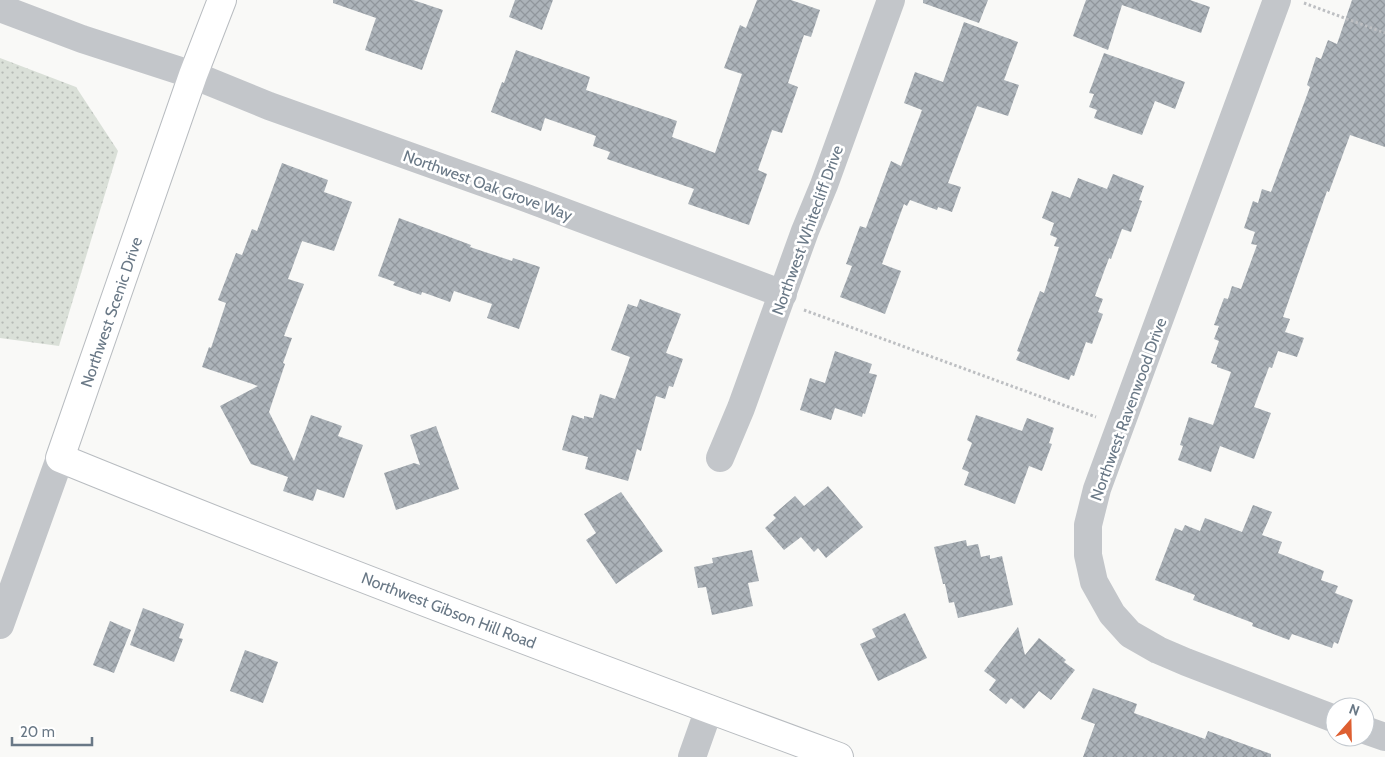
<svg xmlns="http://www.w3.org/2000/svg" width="1385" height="757" viewBox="0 0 1385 757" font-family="Cabin,sans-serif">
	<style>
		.grass { fill: url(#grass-dots) }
		.building { fill: url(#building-cross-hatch) }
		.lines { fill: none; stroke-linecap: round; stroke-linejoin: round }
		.major-casing { stroke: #b8bcc0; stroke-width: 30 }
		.path { stroke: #bdbfc2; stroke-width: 3; stroke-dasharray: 2.5 2.5; stroke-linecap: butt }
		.minor { stroke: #c3c6ca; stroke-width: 28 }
		.major { stroke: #fff; stroke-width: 28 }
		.labels { text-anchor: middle; stroke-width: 5; stroke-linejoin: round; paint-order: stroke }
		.street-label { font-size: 16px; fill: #697886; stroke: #fff }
	</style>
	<defs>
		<pattern id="grass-dots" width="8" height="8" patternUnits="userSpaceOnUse" patternTransform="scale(1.25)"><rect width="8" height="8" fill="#dae0d8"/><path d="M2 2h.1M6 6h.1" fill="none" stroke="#b5bab5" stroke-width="1.8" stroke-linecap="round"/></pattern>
		<pattern id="building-cross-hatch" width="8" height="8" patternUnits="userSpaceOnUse" patternTransform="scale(1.25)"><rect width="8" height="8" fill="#acb3b9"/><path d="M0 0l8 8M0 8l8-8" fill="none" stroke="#90969c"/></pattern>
	</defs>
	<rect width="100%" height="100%" fill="#f9f9f7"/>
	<path class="grass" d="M0,58L76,87L118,151L59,346L0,338Z"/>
	<path class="building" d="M333,0H413L443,10L422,70L365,50L376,18L333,3Z
		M515,0H553L542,30L509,17Z
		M757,0H791L820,10L811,37L804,35L788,83L798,87L782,133L772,130L758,170L767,174L749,225L688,204L694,189L607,159L610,152L593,146L596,136L545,118L541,131L491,112L502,82L504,83L516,50L590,77L586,90L677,121L672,137L715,153L742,74L724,68L740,25L746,28Z
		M923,0H988L979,23L923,3Z
		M1086,0H1190L1210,7L1201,33L1122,5L1108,50L1073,36Z
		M1352,0H1385V147L1350,135L1329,192L1327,191L1283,317L1290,319L1285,332L1304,338L1297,357L1278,351L1272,368L1269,367L1254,407L1271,413L1254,459L1220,446L1211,472L1178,460L1183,446L1180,445L1189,417L1213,425L1231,372L1217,367V365L1211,363L1219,341L1214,339L1219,326L1214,325L1224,298L1228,299L1232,286L1241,289L1257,245L1251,244L1255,232L1244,228L1253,201L1258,203L1262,189L1271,192L1310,87L1307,85L1316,57L1321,59L1328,40L1337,44Z
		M964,22L1018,42L1004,80L1019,85L1008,116L977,106L948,183L961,187L952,212L938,207L937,210L910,200L907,206L904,204L882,264L901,271L885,314L840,297L852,266L846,264L860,226L866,228L891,161L901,166L922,110L904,103L915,72L943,82Z
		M1104,53L1185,82L1175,109L1155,101L1142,135L1094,118L1097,110L1089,107L1094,94L1089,93Z
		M282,163L328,180L324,192L352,202L334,251L302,241L288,279L304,284L284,336L292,338L283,363L285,364L269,412L294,461L311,415L342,426L338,436L363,445L344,498L317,489L313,501L283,491L288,477L251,464L220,406L258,386L202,367L209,347L211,348L226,303L218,300L236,253L242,255L252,229L257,231Z
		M1113,174L1144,186L1139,200L1142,201L1131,232L1122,229L1111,259L1109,258L1095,296L1103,299L1098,312L1103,314L1092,344L1086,342L1074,376L1071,375L1069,380L1016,360L1020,352L1017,351L1040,291L1044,293L1059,247L1054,246L1057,238L1050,235L1054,223L1042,218L1052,191L1070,198L1078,178L1107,189Z
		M399,218L471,245L470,247L512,261L513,258L540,267L519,329L487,318L492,304L454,291L450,302L422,292L421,295L393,285L395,282L378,276Z
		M640,299L681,314L666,353L683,359L673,387L669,386L665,399L656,396L641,451L637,449L628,481L585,469L588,457L562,450L572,415L584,419V416L593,418L600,394L615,399L630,357L611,350L628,304L637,307Z
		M835,351L872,364L869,373L877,375L865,414L863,413L862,417L835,408L831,420L800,410L810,378L825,383Z
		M976,415L1022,431L1027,418L1054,428L1049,443L1052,444L1042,471L1029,466L1015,504L964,485L969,472L962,469L972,443L967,440Z
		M436,426L459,489L396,510L384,473L414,463L420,465L410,435Z
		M828,486L863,527L826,558L818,548L814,552L801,537L784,550L765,528L776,518L773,515L795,496L804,506Z
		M621,492L663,551L616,584L586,540L596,533L584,514Z
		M1253,505L1272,512L1262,535L1282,542L1278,553L1324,571L1321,580L1338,586L1335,593L1353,600L1338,644L1334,642L1332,648L1292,634L1289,640L1252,626L1253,623L1193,600L1195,595L1155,580L1175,528L1182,531L1185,525L1200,531L1205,518L1242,532Z
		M966,540L967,546L978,544L981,557L990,555V559L1002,556L1013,605L958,618L954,602L949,603L945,584H943L934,547Z
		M752,550L759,581L748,583L753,606L712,615L706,587L698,588L694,567L713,563L712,558Z
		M143,608L184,624L179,638L183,639L174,662L130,645Z
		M905,613L927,658L878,681L860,644L876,637L872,629Z
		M110,621L131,630L114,673L93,665Z
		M1018,627L1025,655L1039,638L1066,660L1064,662L1075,670L1051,700L1039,691L1024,709L1011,698L1006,704L989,690L996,680L984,671Z
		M245,650L278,662L263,703L230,691Z
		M1093,688L1137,704L1134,713L1205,739L1208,731L1271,754V757H1083L1095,724L1081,719Z"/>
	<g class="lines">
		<g class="major-casing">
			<path id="major" d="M222,0L193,75L60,458C317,563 578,661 839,757"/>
		</g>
		<path class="path" d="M1304,3L1385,33
			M804,310L1096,417"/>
		<path class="minor" d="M1277,0L1097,489L1088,525V555L1094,582L1112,614L1130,634L1158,650L1186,662L1335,719
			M0,8L82,39L193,75L269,106L529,199L783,294
			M720,458L741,408L805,231L824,185L891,0
			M0,625L60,458
			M1365,730L1385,737
			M692,757L709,709"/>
		<use href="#major" class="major"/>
	</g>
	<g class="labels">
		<g class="street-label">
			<text transform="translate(488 185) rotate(20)" y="6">Northwest Oak Grove Way</text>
			<text transform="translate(807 230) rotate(-70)" y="6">Northwest Whitecliff Drive</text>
			<text transform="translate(111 312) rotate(-71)" y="6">Northwest Scenic Drive</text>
			<text transform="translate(1128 409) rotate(-70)" y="6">Northwest Ravenwood Drive</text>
			<text transform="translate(449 610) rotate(21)" y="6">Northwest Gibson Hill Road</text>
		</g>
	</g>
	<g transform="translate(1350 722) rotate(20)"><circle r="24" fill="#ffffff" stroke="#c3c9cf"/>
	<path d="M0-4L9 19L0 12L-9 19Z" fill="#de5f31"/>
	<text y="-8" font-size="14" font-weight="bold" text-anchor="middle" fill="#697886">N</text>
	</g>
	<path d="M12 737v8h80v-8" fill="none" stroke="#697886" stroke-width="2.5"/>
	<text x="20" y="737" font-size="15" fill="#697886" stroke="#ffffff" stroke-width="4" paint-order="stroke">20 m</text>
</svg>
